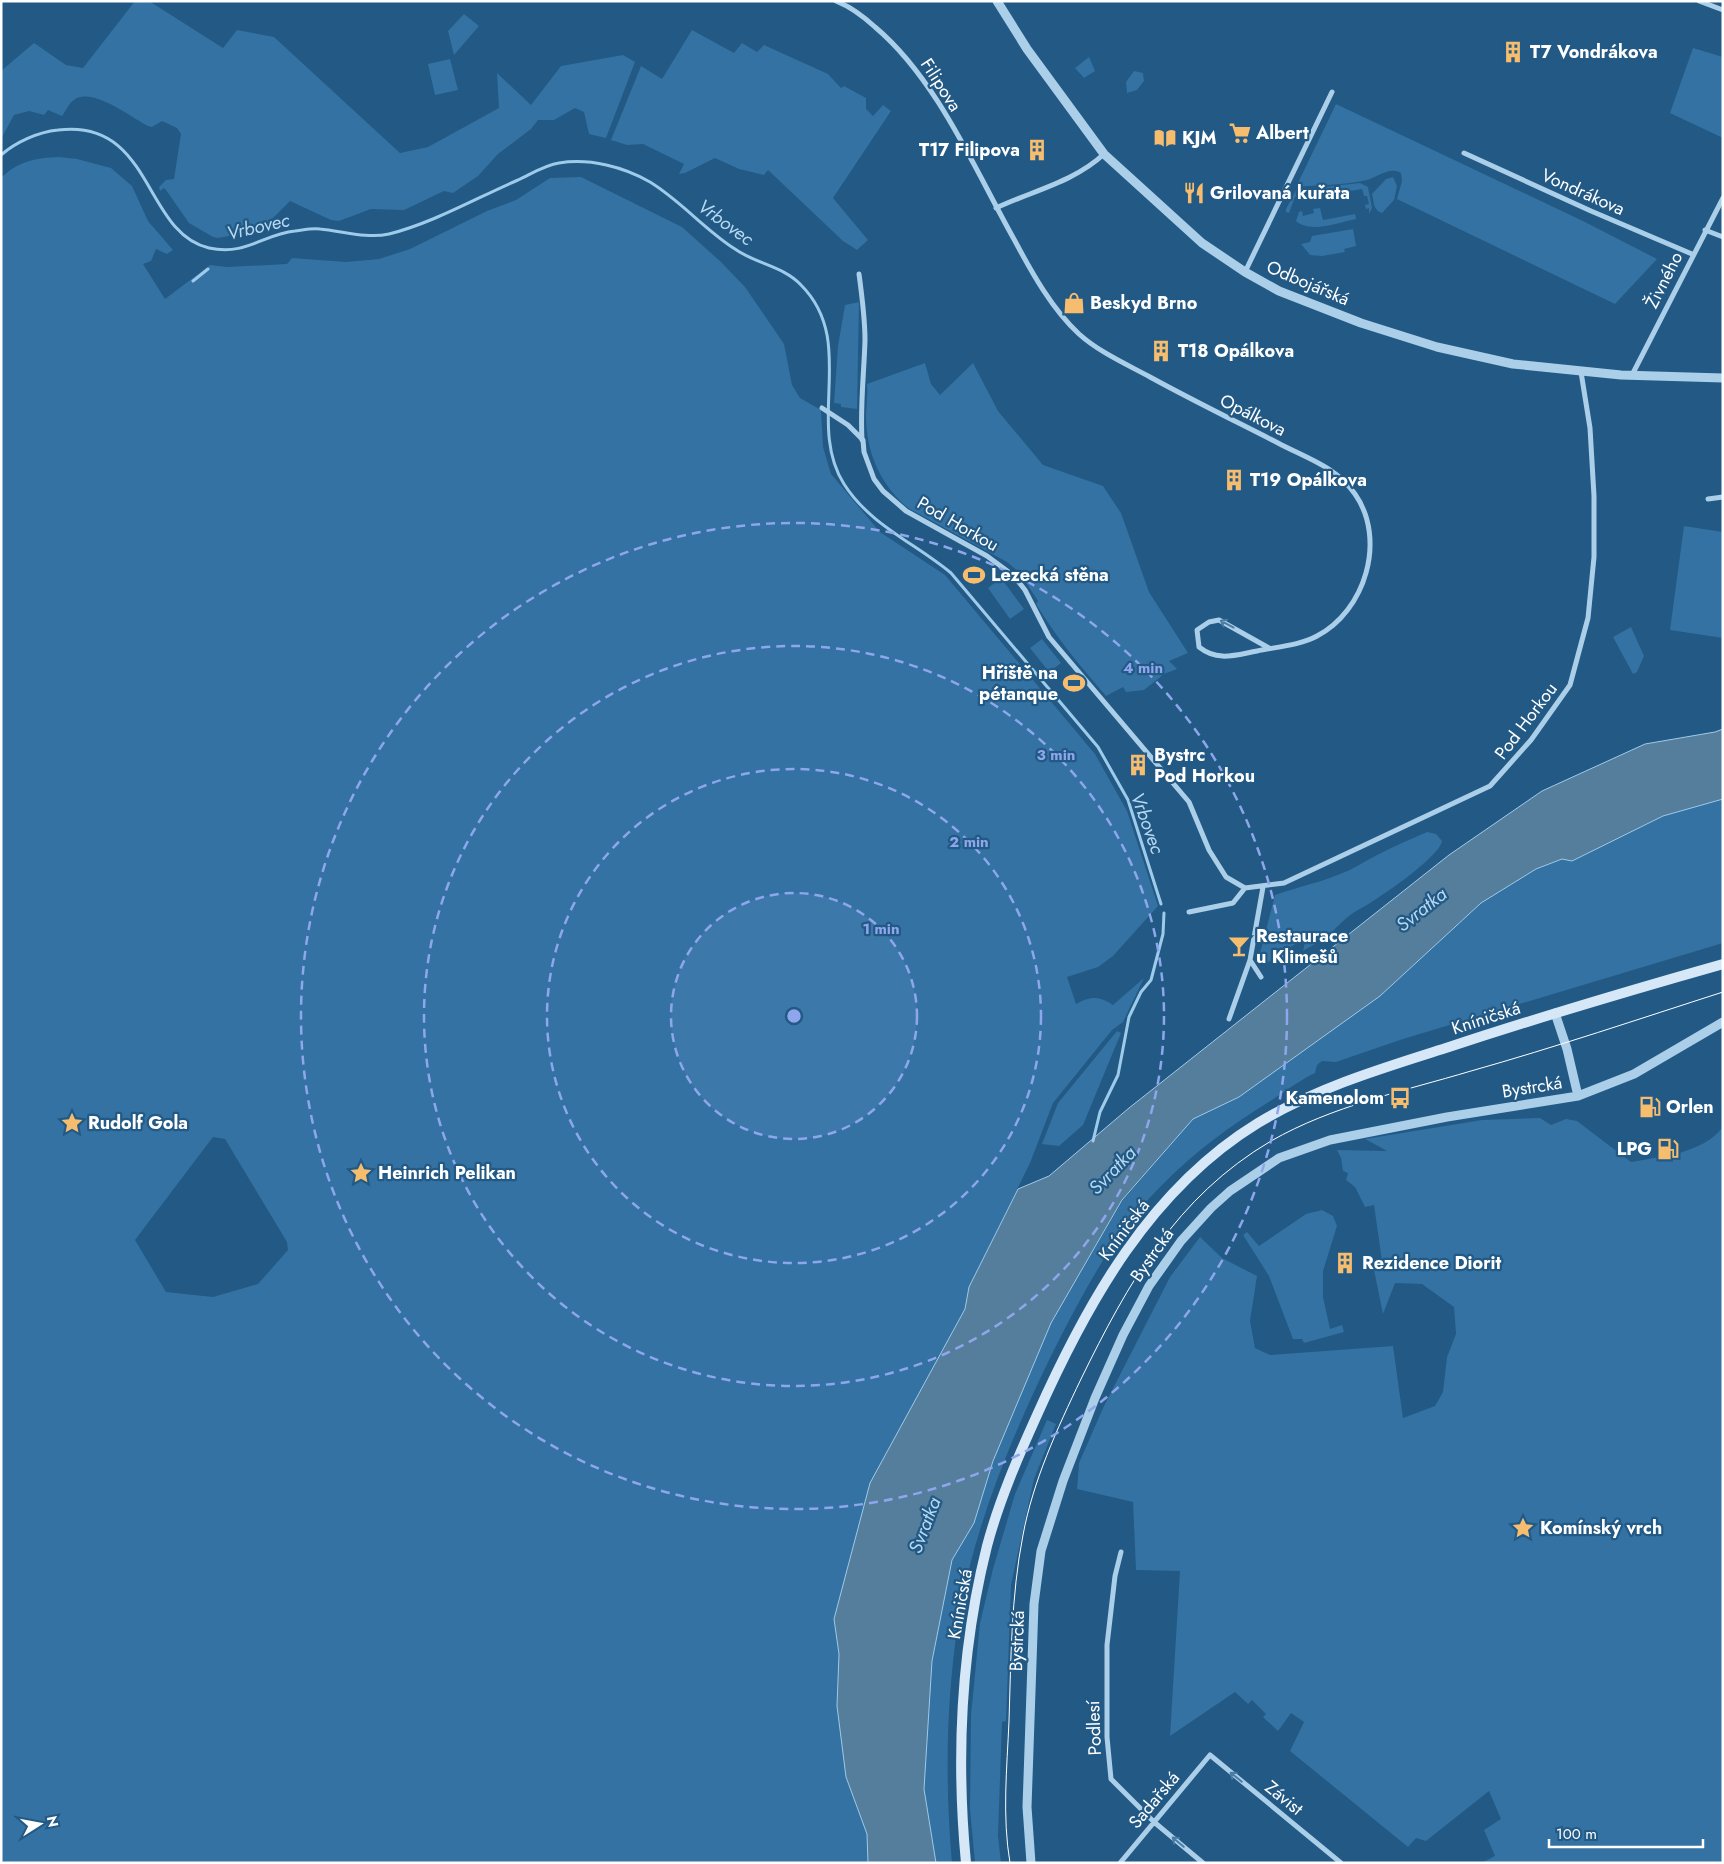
<svg xmlns="http://www.w3.org/2000/svg" width="1724" height="1864" viewBox="0 0 1724 1864" font-family="Jost,sans-serif">
	<style>
		.green { fill: #3372a2; fill-rule: evenodd }
		.water { fill: #557d9c; stroke: #9fcbea }
		.lines { fill: none; stroke-linecap: round; stroke-linejoin: round }
		.stream { stroke: #9fcbea; stroke-width: 3 }
		.minor { stroke: #abcfe9; stroke-width: 5 }
		.tertiary { stroke: #abcfe9; stroke-width: 9 }
		.secondary { stroke: #d6e8f7; stroke-width: 10 }
		.tram { stroke: #fff; stroke-width: 1 }
		.oneway { stroke: #4b7ca3 }
		.ring { fill: none; stroke: #8ea6ec; stroke-width: 2.5; stroke-dasharray: 9 6 }
		.labels { text-anchor: middle; stroke-width: 4.5; stroke-linejoin: round; paint-order: stroke }
		.poi-label { font-size: 18px; font-weight: bold; fill: #fff; stroke: #225985; text-anchor: start }
		.street-label { font-size: 18px; fill: #fff; stroke: #225985 }
		.water-label { font-size: 19px; font-style: italic; fill: #b6d8f1; stroke: #225985 }
		.centre { fill: #8ea6ec; stroke: #225985; stroke-width: 2.5 }
		.ring-label { font-size: 15px; text-anchor: middle; font-weight: bold; fill: #8ea6ec; stroke: #225985; stroke-width: 4.5; stroke-linejoin: round; paint-order: stroke }
	</style>
	<rect width="100%" height="100%" fill="#225985"/>
	<path class="green" d="M135,1H149L223,48L237,30L274,37L400,153L428,147L499,108L497,73L531,105L561,66L623,55L635,62L606,138L589,134L584,112L575,108L554,120H538L531,129L498,154L478,176L453,193L444,191L404,210L371,209L339,221L331,220L290,201L261,230L218,238L213,237L189,223L166,190L164,188L160,191L159,187L166,180L174,179L181,134L177,128L162,121L152,127L148,126C133,119 92,86 74,100C69,103 66,111 62,116L48,110L44,115L29,111L14,115L1,139V71L34,43L66,65L83,68Z
		M464,14L479,26L454,55L448,31Z
		M692,30L734,53L742,43L757,52L764,45L828,74L841,88L844,86L866,98V109L873,116L883,105L891,111L833,198L868,240L857,250L843,241L768,170L764,175L739,169L715,158L685,173L679,174L684,164L643,144L627,145L611,140L641,66L662,79Z
		M1693,48L1723,57V138L1670,113Z
		M1089,57L1095,71L1084,78L1075,68Z
		M450,59L458,90L435,95L428,64Z
		M1134,71L1143,73L1144,81L1137,90L1127,93L1126,82Z
		M1336,104L1585,222L1657,259L1615,304L1397,199L1402,181L1401,173C1390,166 1378,177 1367,180C1344,185 1319,185 1296,187Z
		M59,157L77,159L111,168L132,186L148,221L173,250L167,254L156,249L151,261L143,264L165,299L210,265L227,267L287,264L292,258L346,262L379,259L410,249L487,211L516,200L550,178L581,177L682,227L721,262L745,287L784,344L792,385L800,398L821,410L823,447L831,474L880,532L945,575L1095,754L1127,811L1158,906L1113,956L1098,967L1067,977L1076,1004C1091,996 1099,996 1113,1005L1144,978L1123,1022L1112,1030L1053,1103L1030,1163L969,1287L965,1309L870,1484L834,1619L839,1654L837,1706L846,1777L867,1834L868,1863H1V178C18,161 36,158 59,157ZM213,1137L225,1139L287,1242L288,1250L258,1284L213,1297L166,1292L135,1240Z
		M1393,177L1397,186L1394,200L1382,213C1373,210 1374,202 1372,194L1386,179Z
		M1360,183L1368,187L1372,208L1369,214V208L1366,209L1365,205L1369,204L1367,196H1364L1362,189L1316,197L1315,192L1295,197L1289,213L1286,212V209L1296,190Z
		M1320,208L1323,220L1355,214L1356,219C1340,222 1310,234 1296,221L1299,212L1302,211L1303,216L1314,213L1313,209Z
		M1353,229L1356,246L1344,249L1345,252L1322,256L1310,255L1301,244L1310,242L1312,236Z
		M859,302L857,409L841,407V404L834,403L838,346L845,305Z
		M925,363L931,384L940,395L973,363L998,411L1043,465L1103,486L1121,513L1149,592L1188,653L1169,661L1177,669L1164,674L1144,690L1126,692L1123,687L1106,696C1080,666 1056,637 1036,604L1038,601L1019,572L1007,562L908,508C880,484 867,454 866,418C866,405 868,396 867,384Z
		M1684,526L1723,532V638L1670,630Z
		M1001,578L1024,609L1010,619L988,588Z
		M1631,627L1644,656L1637,672L1633,674L1613,637Z
		M1042,639L1061,663L1049,672L1030,648Z
		M1723,799V943L1403,1039L1336,1062L1322,1061L1317,1065L1315,1073C1300,1080 1286,1091 1272,1100C1231,1125 1193,1153 1159,1188C1112,1236 1080,1298 1050,1358C1009,1443 973,1530 958,1623C946,1703 945,1783 952,1863H936L924,1789L932,1661L952,1560L974,1523L993,1461L1051,1323L1123,1200L1193,1119L1239,1097L1380,996L1481,903L1536,869L1562,859L1572,861L1663,816Z
		M1427,832L1436,834L1442,841C1440,857 1373,903 1358,910C1347,916 1337,927 1329,935C1322,941 1311,946 1303,951L1305,942C1289,943 1282,957 1268,962L1259,957L1275,895C1303,885 1333,880 1359,865C1381,852 1402,843 1427,832Z
		M1117,1031L1121,1033L1083,1125L1059,1146L1042,1144L1058,1103Z
		M1540,1118L1551,1125L1566,1119L1577,1121L1631,1162C1662,1156 1702,1154 1723,1127V1863H1481L1495,1856L1484,1830L1501,1819L1489,1791L1426,1841L1416,1838L1408,1847L1290,1751L1304,1722L1291,1713L1278,1731L1263,1717L1266,1714L1252,1700L1248,1704L1235,1692L1170,1736L1180,1571L1136,1570L1133,1502L1077,1489L1079,1463L1103,1408L1170,1277L1200,1237L1222,1258L1257,1276L1250,1321L1255,1348L1270,1355L1393,1346L1403,1418L1435,1406L1443,1392L1447,1357L1456,1334L1454,1307L1422,1284L1395,1283L1383,1314L1374,1270L1383,1268L1374,1205L1365,1207L1355,1187L1346,1180L1348,1173L1343,1171L1341,1158L1337,1150L1387,1151L1365,1139L1482,1120Z
		M1322,1210L1333,1216L1337,1226L1323,1271V1297L1330,1329L1342,1325L1344,1332L1304,1343L1302,1339H1293L1269,1276L1243,1235L1247,1232L1259,1246L1306,1214Z
		M1047,1420L1056,1424L1034,1479L1011,1585L1006,1721L1002,1722L998,1836L1001,1863H975L970,1809L971,1715L980,1623L993,1569L1015,1494Z"/>
	<path class="water" d="M1723,729V799L1663,816L1572,861L1562,859L1536,869L1481,903L1380,996L1239,1097L1193,1119L1122,1200L1051,1323L993,1461L974,1523L952,1560L932,1661L924,1789L936,1863H868L867,1834L846,1777L837,1706L839,1654L834,1619L870,1483L965,1309L969,1287L1018,1189L1049,1176L1129,1108L1449,855L1542,791L1645,744L1715,732Z"/>
	<g class="lines">
		<path class="stream" d="M1,155C16,142 38,132 58,130C153,118 143,233 209,248C247,256 263,234 295,231C303,230 312,228 320,229C342,231 367,239 389,234C433,223 476,198 518,180C531,174 545,165 559,163C590,158 624,167 650,182C681,201 705,230 735,249C756,264 783,266 801,285C858,342 805,422 844,484C870,525 915,543 951,573L1098,747L1128,800L1161,904
			M193,281L208,269
			M1093,1141L1100,1112L1118,1075L1129,1017L1141,992L1151,980L1163,934L1164,913"/>
		<path class="minor" d="M836,1C851,7 863,16 875,27C937,79 975,170 1015,241C1032,273 1052,309 1079,334C1099,352 1126,364 1150,377C1192,400 1235,421 1278,443C1306,458 1335,466 1355,494C1387,540 1365,611 1317,636C1301,645 1276,647 1257,651C1235,655 1218,662 1199,647L1197,630L1209,622L1219,620L1269,648
			M1699,1L1723,10
			M1464,153L1591,211L1692,254
			M996,208C1032,191 1074,182 1104,154
			M1705,230L1723,237
			M1245,272L1332,92
			M859,274C862,296 865,318 865,340C864,374 860,406 862,440
			M1632,375L1723,198
			M822,408L848,425L863,440L864,452L874,479L883,491L906,511L987,556L1014,576L1025,590L1049,637L1189,802L1209,850L1226,877L1245,888L1284,883L1490,786L1531,740L1570,685L1588,618L1594,557V496L1590,428L1581,372
			M1708,499L1723,497
			M1189,912L1233,903L1245,888
			M1250,960L1261,977
			M1229,1019L1250,960L1263,887
			M1121,1552L1115,1576L1107,1645V1737L1111,1779L1154,1822L1203,1863
			M1120,1863L1210,1755L1341,1863"/>
		<path class="tertiary" d="M997,1L1027,49L1104,154L1202,243L1245,272L1279,291L1361,323L1437,347L1513,364L1621,375L1723,378
			M1555,1013L1567,1049L1578,1096
			M1031,1863L1027,1807L1034,1604L1041,1551L1063,1481L1095,1398L1123,1335L1149,1286L1181,1241L1211,1208L1230,1191L1279,1158L1330,1140L1447,1117L1578,1096L1634,1074L1723,1022"/>
		<path class="secondary" d="M966,1863C956,1757 961,1649 987,1546C999,1501 1018,1457 1037,1415C1087,1303 1150,1189 1258,1123C1318,1087 1383,1068 1449,1047C1540,1017 1631,990 1723,964"/>
		<path class="tram" d="M1010,1863C1002,1816 1007,1768 1009,1721C1011,1660 1011,1596 1023,1535C1033,1481 1057,1429 1081,1379C1128,1283 1176,1197 1271,1141C1332,1106 1404,1091 1471,1071C1556,1047 1639,1019 1723,992"/>
	</g>
	<defs><path id="oneway-shaft" d="M-6 0H5M1.5-3L5.5 0L1.5 3" fill="none" stroke-width="1.6" stroke-linecap="round" stroke-linejoin="round" transform="scale(1.25)"/></defs>
	<g class="oneway">
		<use href="#oneway-shaft" transform="translate(1227 624) rotate(-152)"/>
		<use href="#oneway-shaft" transform="translate(1236 1777) rotate(-141)"/>
		<use href="#oneway-shaft" transform="translate(1178 1842) rotate(-140)"/>
	</g>
	<circle cx="794" cy="1016" r="123" fill="#8ea6ec" fill-opacity=".12"/>
	<g class="ring">
		<circle cx="794" cy="1016" r="123"/>
		<circle cx="794" cy="1016" r="247"/>
		<circle cx="794" cy="1016" r="370"/>
		<circle cx="794" cy="1016" r="493"/>
	</g>
	<defs>
		<g id="building-bare" transform="scale(1.725)"><path d="M-4-6H4V6H1V3H-1V6H-4ZM-2.5-4.3h1.7v1.8h-1.7ZM.8-4.3h1.7v1.8H.8ZM-2.5-1h1.7V.8h-1.7ZM.8-1h1.7V.8H.8Z" fill="#f5bd6d" stroke="#225985" stroke-width="2.5" paint-order="stroke"/></g>
		<g id="supermarket-bare" transform="scale(1.725)"><path d="M-6-5.5h2.5l.6 2H6L4.5 2H-2.5L-4.4-4H-6ZM-1.5 3.2a1.3 1.3 0 1 0 .1 0ZM3 3.2a1.3 1.3 0 1 0 .1 0Z" fill="#f5bd6d" stroke="#225985" stroke-width="2.5" paint-order="stroke"/></g>
		<g id="library-bare" transform="scale(1.725)"><path d="M-6-4Q-3-5.5-.7-3.5V5Q-3 3-6 4ZM6-4Q3-5.5 .7-3.5V5Q3 3 6 4Z" fill="#f5bd6d" stroke="#225985" stroke-width="2.5" paint-order="stroke"/></g>
		<g id="restaurant-bare" transform="scale(1.725)"><path d="M-5-6h1v4h1v-4h1v4h1v-4h1v5L-1.5 .5V6h-2V.5L-5-1ZM5-6V6H3V1.5H1.5Q1.5-4 5-6Z" fill="#f5bd6d" stroke="#225985" stroke-width="2.5" paint-order="stroke"/></g>
		<g id="shop-bare" transform="scale(1.725)"><path d="M-5-2.5h2.3a2.7 3.5 0 0 1 5.4 0H5L5.5 6h-11ZM-1.5-2.5h3a1.5 2.3 0 0 0-3 0Z" fill="#f5bd6d" stroke="#225985" stroke-width="2.5" paint-order="stroke"/></g>
		<g id="stadium-bare" transform="scale(1.725)"><path d="M0-5a6.5 5 0 1 0 0 10a6.5 5 0 1 0 0-10ZM-3.5-1.8h7v3.6h-7Z" fill="#f5bd6d" stroke="#225985" stroke-width="2.5" paint-order="stroke"/></g>
		<g id="bar-bare" transform="scale(1.725)"><path d="M-6-5H6L.8 .8V4.5H3.5V6h-7V4.5H-.8V.8Z" fill="#f5bd6d" stroke="#225985" stroke-width="2.5" paint-order="stroke"/></g>
		<g id="bus-bare" transform="scale(1.725)"><path d="M-5-6H5V4H4V6H2V4H-2V6H-4V4H-5ZM-3.5-4V0h7V-4ZM-3.5 1.2v1.5H-2V1.2ZM2 1.2v1.5H3.5V1.2Z" fill="#f5bd6d" stroke="#225985" stroke-width="2.5" paint-order="stroke"/></g>
		<g id="fuel-bare" transform="scale(1.725)"><path d="M-5.5-6h7V0h2V4h1.3V-2.5L3-4.5l.8-.8L6-3V5H2.5V1h-1V6h-7ZM-4.2-4.7v3.2H.2V-4.7Z" fill="#f5bd6d" stroke="#225985" stroke-width="2.5" paint-order="stroke"/></g>
		<g id="sight-bare" transform="scale(1.725)"><path d="M0-6L1.8-2.2L6-1.7L2.9 1.2L3.7 5.4L0 3.3L-3.7 5.4L-2.9 1.2L-6-1.7L-1.8-2.2Z" fill="#f5bd6d" stroke="#225985" stroke-width="2.5" paint-order="stroke"/></g>
	</defs>
	<g fill-rule="evenodd">
		<use href="#building-bare" x="1513" y="52"/>
		<use href="#supermarket-bare" x="1240" y="133"/>
		<use href="#library-bare" x="1165" y="138"/>
		<use href="#building-bare" x="1037" y="150"/>
		<use href="#restaurant-bare" x="1194" y="193"/>
		<use href="#shop-bare" x="1074" y="303"/>
		<use href="#building-bare" x="1161" y="351"/>
		<use href="#building-bare" x="1234" y="480"/>
		<use href="#stadium-bare" x="974" y="575"/>
		<use href="#stadium-bare" x="1074" y="683"/>
		<use href="#building-bare" x="1138" y="765"/>
		<use href="#bar-bare" x="1239" y="946"/>
		<use href="#bus-bare" x="1400" y="1098"/>
		<use href="#fuel-bare" x="1650" y="1107"/>
		<use href="#sight-bare" x="72" y="1123"/>
		<use href="#fuel-bare" x="1668" y="1149"/>
		<use href="#sight-bare" x="361" y="1173"/>
		<use href="#building-bare" x="1345" y="1263"/>
		<use href="#sight-bare" x="1523" y="1528"/>
	</g>
	<g class="labels">
		<g class="poi-label">
			<text x="1530" y="58">T7 Vondrákova</text>
			<text x="1256" y="139">Albert</text>
			<text x="1182" y="144">KJM</text>
			<text x="1020" y="156" text-anchor="end">T17 Filipova</text>
			<text x="1210" y="199">Grilovaná kuřata</text>
			<text x="1090" y="309">Beskyd Brno</text>
			<text x="1178" y="357">T18 Opálkova</text>
			<text x="1250" y="486">T19 Opálkova</text>
			<text x="991" y="581">Lezecká stěna</text>
			<text x="1058" y="679" text-anchor="end">Hřiště na<tspan x="1058" dy="21">pétanque</tspan></text>
			<text x="1154" y="761">Bystrc<tspan x="1154" dy="21">Pod Horkou</tspan></text>
			<text x="1256" y="942">Restaurace<tspan x="1256" dy="21">u Klimešů</tspan></text>
			<text x="1384" y="1104" text-anchor="end">Kamenolom</text>
			<text x="1666" y="1113">Orlen</text>
			<text x="88" y="1129">Rudolf Gola</text>
			<text x="1652" y="1155" text-anchor="end">LPG</text>
			<text x="378" y="1179">Heinrich Pelikan</text>
			<text x="1362" y="1269">Rezidence Diorit</text>
			<text x="1540" y="1534">Komínský vrch</text>
		</g>
		<g class="street-label">
			<text transform="translate(941 85) rotate(57)" y="6">Filipova</text>
			<text transform="translate(1583 192) rotate(24)" y="6">Vondrákova</text>
			<text transform="translate(1664 280) rotate(-63)" y="6">Živného</text>
			<text transform="translate(1308 283) rotate(23)" y="6">Odbojářská</text>
			<text transform="translate(1253 415) rotate(27)" y="6">Opálkova</text>
			<text transform="translate(958 524) rotate(30)" y="6">Pod Horkou</text>
			<text transform="translate(1526 721) rotate(-53)" y="6">Pod Horkou</text>
			<text transform="translate(1486 1018) rotate(-18)" y="6">Kníničská</text>
			<text transform="translate(1532 1087) rotate(-9)" y="6">Bystrcká</text>
			<text transform="translate(1124 1230) rotate(-53)" y="6">Kníničská</text>
			<text transform="translate(1152 1255) rotate(-55)" y="6">Bystrcká</text>
			<text transform="translate(960 1604) rotate(-80)" y="6">Kníničská</text>
			<text transform="translate(1017 1641) rotate(-88)" y="6">Bystrcká</text>
			<text transform="translate(1094 1728) rotate(-92)" y="6">Podlesí</text>
			<text transform="translate(1284 1798) rotate(39)" y="6">Závist</text>
			<text transform="translate(1154 1800) rotate(-50)" y="6">Sadařská</text>
		</g>
		<g class="water-label">
			<text transform="translate(726 222) rotate(36)" y="7">Vrbovec</text>
			<text transform="translate(258 226) rotate(-13)" y="7">Vrbovec</text>
			<text transform="translate(1148 823) rotate(70)" y="7">Vrbovec</text>
			<text transform="translate(1421 909) rotate(-38)" y="7">Svratka</text>
			<text transform="translate(1112 1170) rotate(-46)" y="7">Svratka</text>
			<text transform="translate(924 1525) rotate(-69)" y="7">Svratka</text>
		</g>
	</g>
	<circle cx="794" cy="1016" r="8" class="centre"/>
	<g class="ring-label">
		<text x="1143" y="673">4 min</text>
		<text x="1056" y="760">3 min</text>
		<text x="969" y="847">2 min</text>
		<text x="881" y="934">1 min</text>
	</g>
	<rect width="1724" height="1864" fill="none" stroke="#ffffff" stroke-width="5"/>
	<g transform="translate(40 1824) rotate(79)" stroke="#225985" stroke-width="4" paint-order="stroke">
	<path d="M0-4L9 19L0 12L-9 19Z" fill="#ffffff"/>
	<text y="-8" font-size="14" font-weight="bold" text-anchor="middle" fill="#ffffff">N</text>
	</g>
	<path d="M1549 1839v8h154v-8" fill="none" stroke="#ffffff" stroke-width="2.5"/>
	<text x="1556" y="1839" font-size="15" fill="#ffffff" stroke="#225985" stroke-width="4" paint-order="stroke">100 m</text>
</svg>
